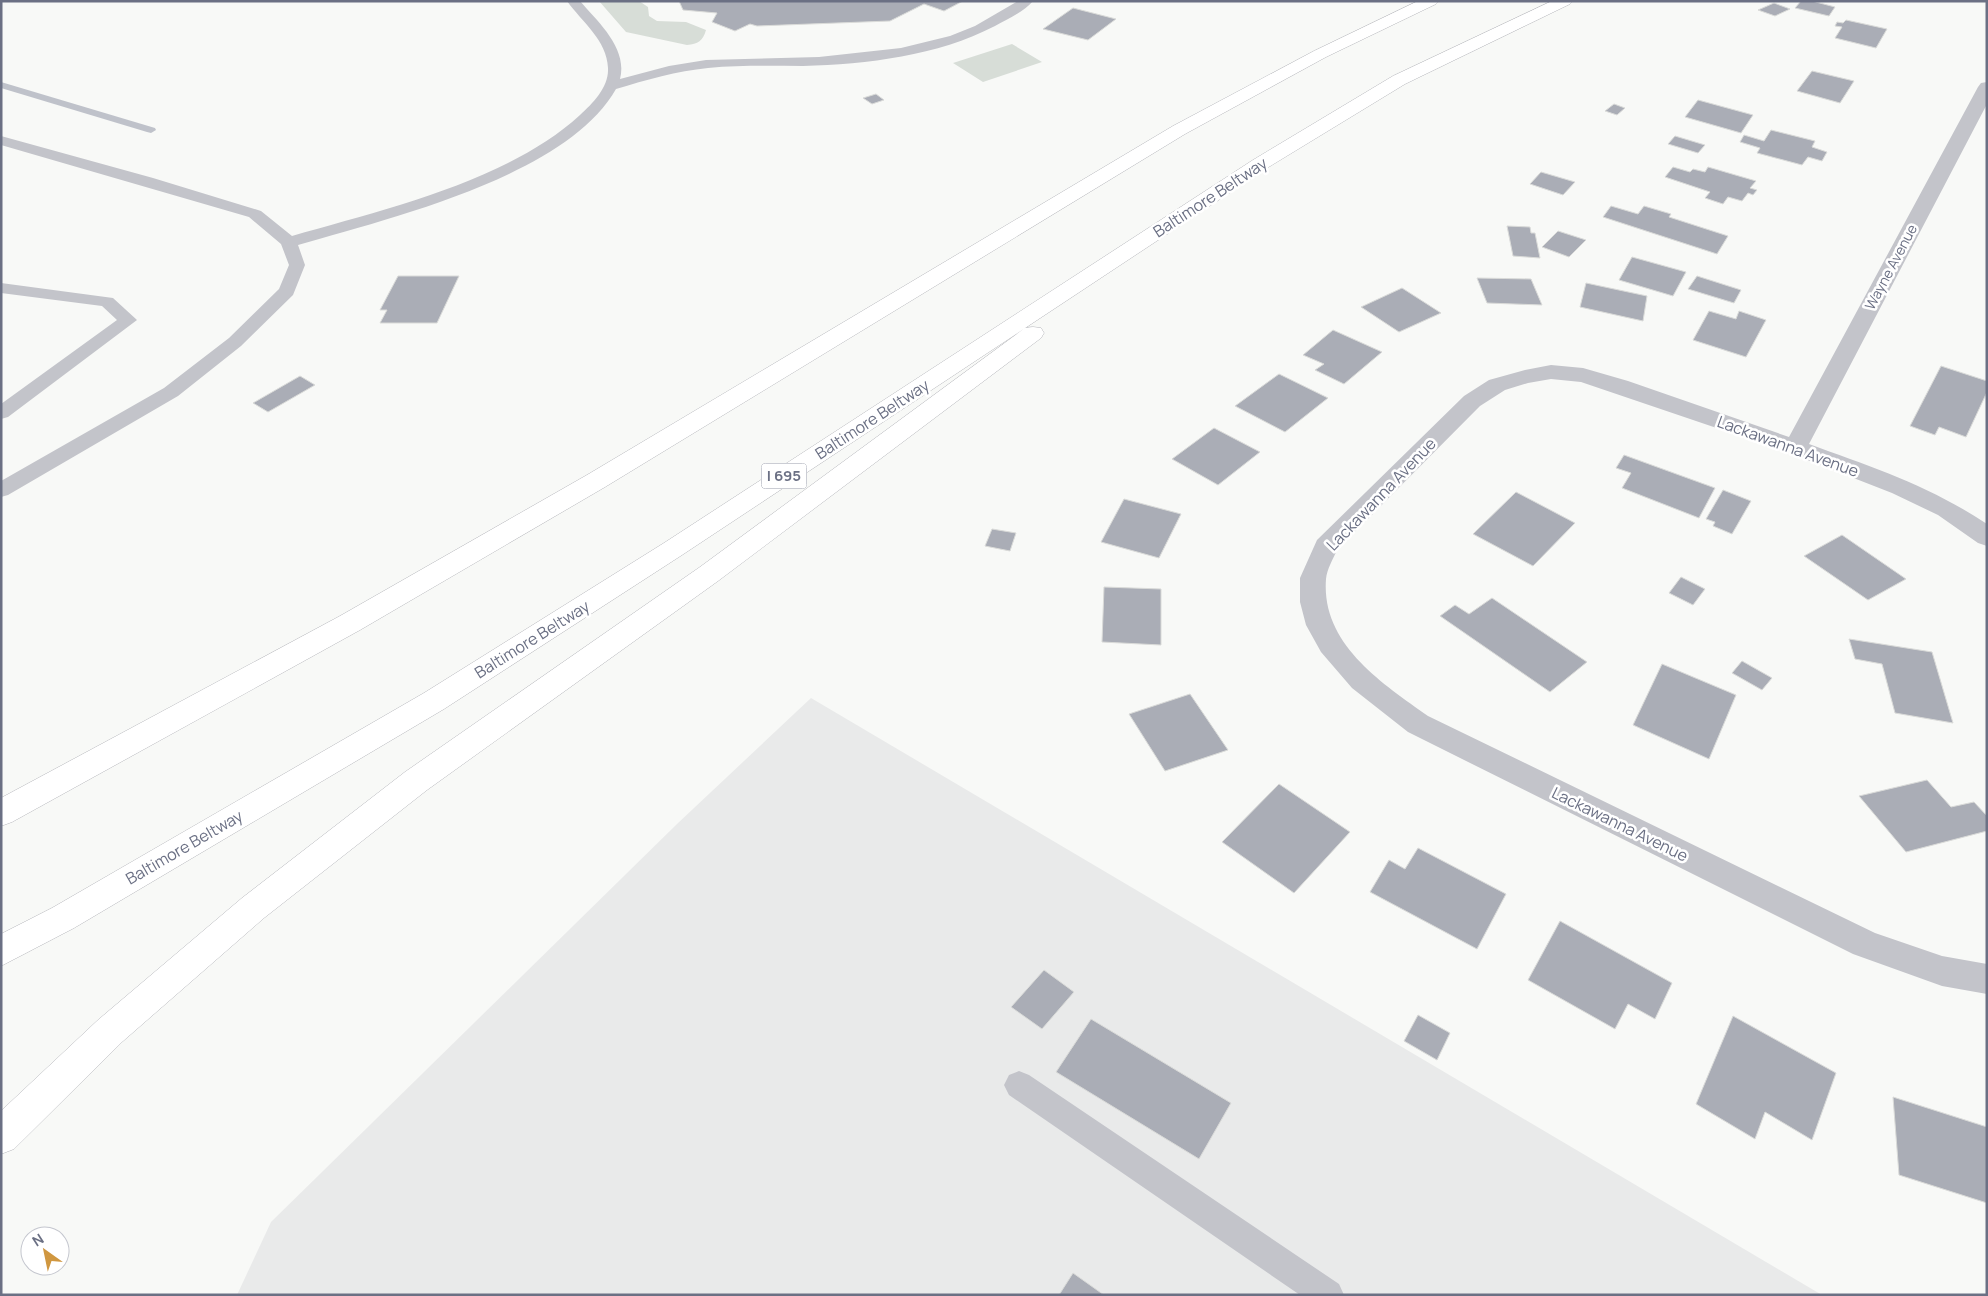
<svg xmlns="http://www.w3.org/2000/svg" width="1988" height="1296" viewBox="0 0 1988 1296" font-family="Manrope,sans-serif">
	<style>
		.built { fill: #e9eaea }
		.green { fill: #d7ddd7 }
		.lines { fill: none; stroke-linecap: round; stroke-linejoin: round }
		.stream { fill: #bfc2ca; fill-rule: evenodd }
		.building { fill: #aaadb6; stroke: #dadbd9 }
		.motorway-casing { stroke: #b6b7bc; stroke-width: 1 }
		.service { fill: #c3c4ca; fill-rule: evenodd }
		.minor { fill: #c3c4ca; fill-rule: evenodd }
		.motorway { fill: #fff; fill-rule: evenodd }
		.labels { text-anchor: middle; stroke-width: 5; stroke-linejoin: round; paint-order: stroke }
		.far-street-label { font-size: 14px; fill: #6b7084; stroke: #fff }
		.shield { fill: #fff; stroke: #979ba9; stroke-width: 1 }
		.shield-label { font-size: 15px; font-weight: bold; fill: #6b7084 }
		.street-label { font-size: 16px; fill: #6b7084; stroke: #fff }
	</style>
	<rect width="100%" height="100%" fill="#f8f9f7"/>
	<path class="built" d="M811,698L1822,1295H237L271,1222L677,824Z"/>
	<path class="green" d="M599,1H639L648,7L649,16L657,21L686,22L706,30C703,41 698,44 687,45L626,32Z
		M1012,44L1042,62L983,82L953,63Z"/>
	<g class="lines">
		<path class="stream" d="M1,82L155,128L156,130L151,133L147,132L1,88Z"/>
	</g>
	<path class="building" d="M679,1H963L944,11L924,4L890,21L757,26L750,24L735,31L712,22L717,13L683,10Z
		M1801,1H1812L1835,7L1829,16L1795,8Z
		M1774,3L1790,9L1775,16L1758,10Z
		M1073,8L1116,19L1088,40L1043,29Z
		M1846,20L1887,29L1876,48L1835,38L1842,27L1835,26L1837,22L1843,23Z
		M1812,71L1854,81L1840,103L1797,91Z
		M876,94L884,100L872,104L863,98Z
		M1698,100L1753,115L1741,133L1685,117Z
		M1614,104L1625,108L1617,115L1605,111Z
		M1771,130L1815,141L1812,147L1827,152L1822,161L1808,157L1802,165L1757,153L1760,148L1740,142L1744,135L1764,141Z
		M1675,136L1705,145L1698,153L1668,144Z
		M1673,167L1690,172L1693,169L1705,172L1708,167L1756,181L1750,188L1757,190L1753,195L1748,193L1742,201L1728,197L1723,204L1705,198L1710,192L1665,177Z
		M1541,172L1575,182L1563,195L1530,184Z
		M1611,206L1638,214L1644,206L1671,214L1669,217L1728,236L1717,254L1603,217Z
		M1507,226L1530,227L1531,233H1535L1540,258L1513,256Z
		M1558,231L1586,240L1569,257L1542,247Z
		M1632,257L1686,272L1673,296L1619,280Z
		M398,276H459L437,323H380L387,310H380Z
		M1697,276L1741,290L1734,303L1688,289Z
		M1477,278L1531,279L1542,305L1487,303Z
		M1586,283L1647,296L1643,321L1580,307Z
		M1402,288L1441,313L1399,332L1361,307Z
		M1709,311L1736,319L1739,311L1766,320L1746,357L1693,340Z
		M1333,330L1382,352L1344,384L1315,370L1324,364L1303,355Z
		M1941,366L1987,381V392L1966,437L1939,427L1935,435L1910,426Z
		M1279,374L1328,398L1285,432L1235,406Z
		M300,376L315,385L268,412L253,403Z
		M1214,428L1260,452L1218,485L1172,459Z
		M1624,455L1715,488L1699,518L1622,488L1631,473L1616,468Z
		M1723,490L1751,501L1732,534L1713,526L1715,522L1706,519Z
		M1516,492L1575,523L1533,566L1473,534Z
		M1124,499L1181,514L1159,558L1101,542Z
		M992,529L1016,533L1010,551L985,546Z
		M1842,535L1906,579L1868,600L1804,556Z
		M1681,577L1705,589L1693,605L1669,593Z
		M1104,587L1161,589V645L1102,642Z
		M1492,598L1587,662L1550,692L1440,616L1455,605L1469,614Z
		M1849,639L1932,652L1953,723L1895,713L1882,664L1855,659Z
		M1742,661L1772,678L1762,690L1732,673Z
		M1662,664L1736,695L1709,759L1633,725Z
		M1190,694L1228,750L1165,771L1129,714Z
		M1927,780L1951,807L1974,802L1987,816V831L1906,852L1859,796Z
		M1279,784L1350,832L1294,893L1222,842Z
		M1418,848L1506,894L1477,949L1370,892L1389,860L1405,869Z
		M1560,921L1672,983L1655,1019L1628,1004L1615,1029L1528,980Z
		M1044,970L1074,992L1042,1029L1011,1007Z
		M1418,1015L1450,1033L1437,1060L1404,1041Z
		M1733,1016L1836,1073L1812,1140L1765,1112L1755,1139L1696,1104Z
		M1091,1019L1231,1103L1199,1159L1056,1072Z
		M1893,1097L1987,1127V1203L1899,1175Z
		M1073,1273L1104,1295H1059Z"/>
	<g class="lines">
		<g class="motorway-casing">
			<path id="motorway" d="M1418,1H1439L1436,4L1326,57L1185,134L605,487L360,630L12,822L1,826V798L340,616L587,475L1173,126L1314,51Z
				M1552,1H1573L1570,4L1405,84L1267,168L682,555L444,709L74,928L1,966V934L52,908L424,693L664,543L1253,160L1393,76Z
				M1033,327L1041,328L1044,333L1041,338L718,581L427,790L264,918L122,1042L14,1149L1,1154V1111L98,1020L242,898L405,772L700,567L1025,328Z"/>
		</g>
		<path class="service" d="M567,1H580C598,22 628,48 620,79L669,66L706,60L819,57L901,48L950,36L975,26L1018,1H1033C1024,12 1007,19 995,26C937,56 868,64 803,66C772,66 740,65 708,68C677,71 646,80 616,89C567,176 390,218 298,245L305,265L293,295L241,346L178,396L8,495L1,497V481L164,388L229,338L279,289L289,265L281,244L249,217L1,145V136L153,178L261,211L292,236C385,209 508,181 580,115C593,103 609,87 608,68C607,40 582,22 567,1Z
			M1,283L113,298L137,320L8,417L1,419V404L117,320L102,306L1,293Z
			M1019,1071L1029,1075L1339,1284L1344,1295H1300L1009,1095L1004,1085L1009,1075Z"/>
		<path class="minor" d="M1987,82V104L1809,444C1872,467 1930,486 1987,524V546L1978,543L1938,515L1892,493L1787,452L1581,382L1551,379L1528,383L1505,390L1480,406L1337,550C1333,559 1327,569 1326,579C1321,644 1382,683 1428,716L1875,933L1942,956L1987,964V994L1942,986L1853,954L1408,732L1352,688L1321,652L1306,625L1300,602V578L1317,540L1464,396L1489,380L1525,370L1551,365L1583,368L1628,381L1789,437L1978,87L1981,83Z"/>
		<use href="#motorway" class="motorway"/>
	</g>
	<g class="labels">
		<g class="far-street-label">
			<text transform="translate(1891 267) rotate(-62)" y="5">Wayne Avenue</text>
		</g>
		<rect class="shield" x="761.5" y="463.5" width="45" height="25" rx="4"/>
		<g class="shield-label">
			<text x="784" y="481">I 695</text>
		</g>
		<g class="street-label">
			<text transform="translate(1210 197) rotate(-33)" y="6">Baltimore Beltway</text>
			<text transform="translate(872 419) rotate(-33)" y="6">Baltimore Beltway</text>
			<text transform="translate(1788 446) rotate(20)" y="6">Lackawanna Avenue</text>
			<text transform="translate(1381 494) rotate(-46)" y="6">Lackawanna Avenue</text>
			<text transform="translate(532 639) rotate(-32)" y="6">Baltimore Beltway</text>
			<text transform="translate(1620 824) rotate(26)" y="6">Lackawanna Avenue</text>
			<text transform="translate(184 847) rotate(-30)" y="6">Baltimore Beltway</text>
		</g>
	</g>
	<rect width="1988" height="1296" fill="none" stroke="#6b7084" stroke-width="5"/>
	<g transform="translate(45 1251) rotate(327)"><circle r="24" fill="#ffffff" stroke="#c4c6ce"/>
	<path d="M0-4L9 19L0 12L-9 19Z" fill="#d09740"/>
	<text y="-8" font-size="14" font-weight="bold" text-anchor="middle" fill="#6b7084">N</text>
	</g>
</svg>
